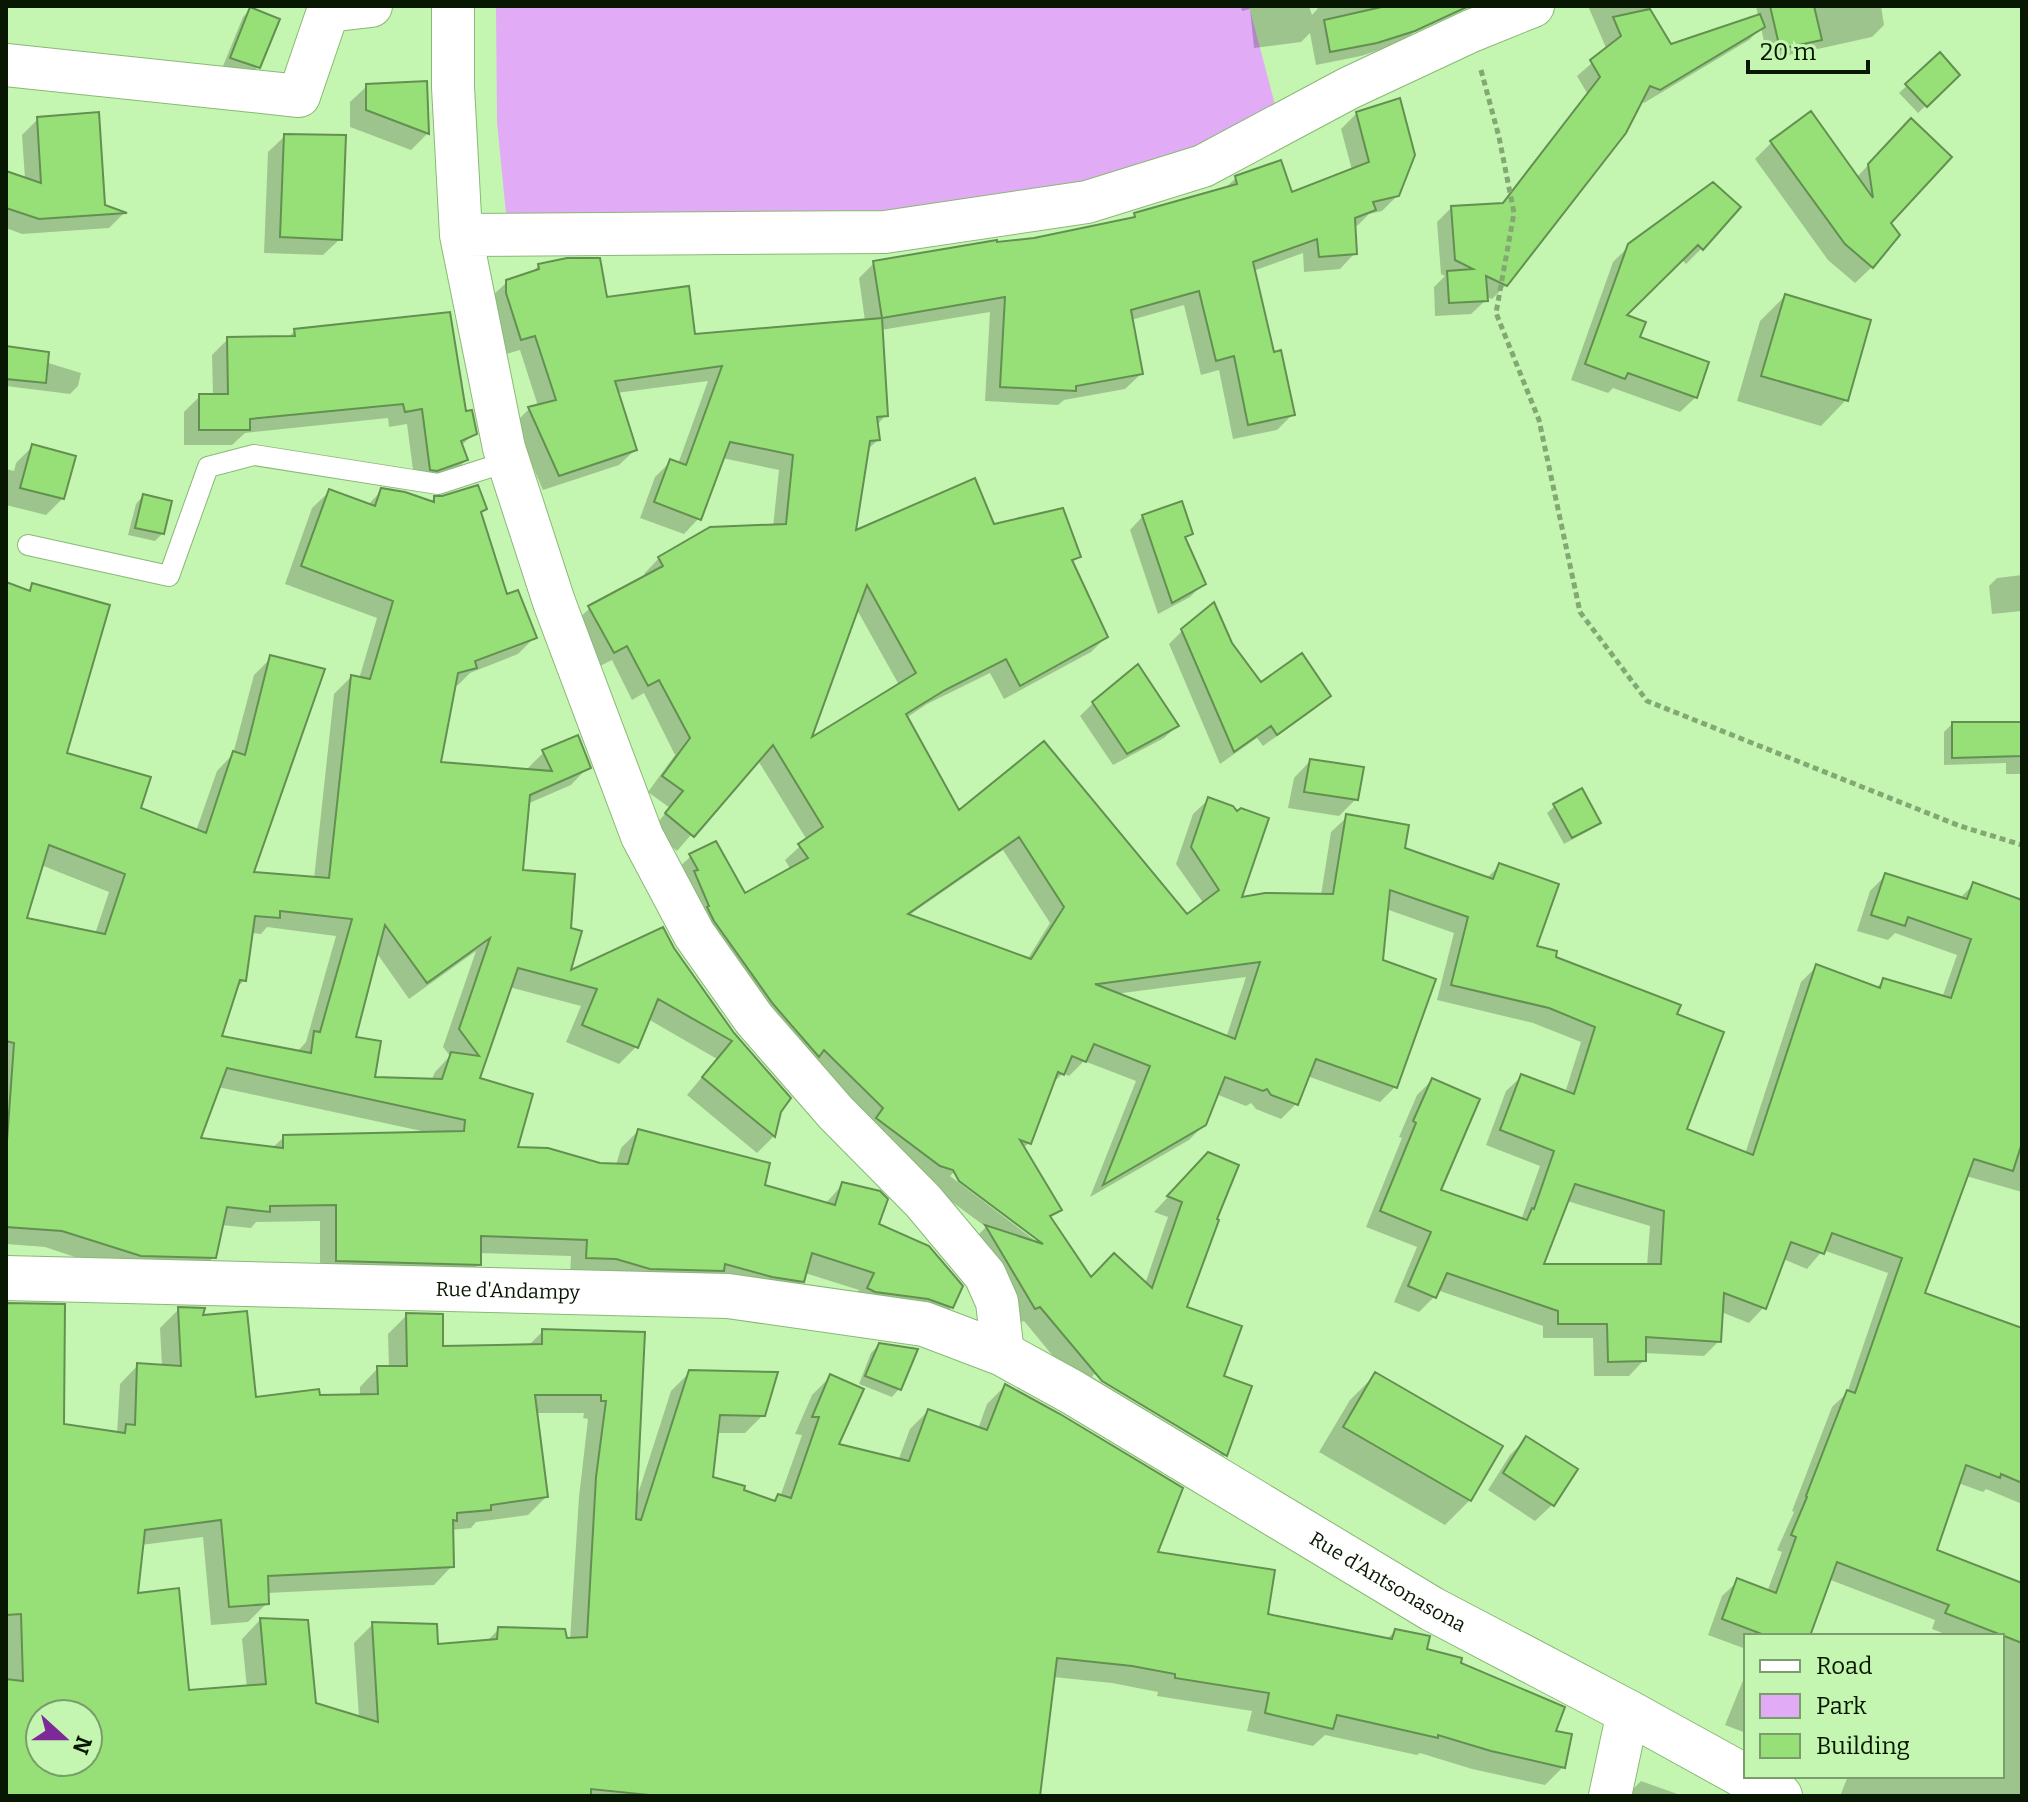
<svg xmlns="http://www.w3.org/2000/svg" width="2028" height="1802" viewBox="0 0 2028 1802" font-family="Bitter,serif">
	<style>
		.green { fill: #e2abf6 }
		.shadow { fill: #0003; fill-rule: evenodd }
		.building { fill: #97e077; stroke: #639051; stroke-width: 2; fill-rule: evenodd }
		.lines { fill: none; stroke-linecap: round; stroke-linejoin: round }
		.service-casing { stroke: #8ab877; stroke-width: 22 }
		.minor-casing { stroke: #8ab877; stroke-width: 44 }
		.tertiary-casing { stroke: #8ab877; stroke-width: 46 }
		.path { stroke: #82a873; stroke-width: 5; stroke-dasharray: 6 4; stroke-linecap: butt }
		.service { stroke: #fff; stroke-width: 20 }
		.minor { stroke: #fff; stroke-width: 42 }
		.tertiary { stroke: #fff; stroke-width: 44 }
		.labels { text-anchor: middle; stroke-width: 7; stroke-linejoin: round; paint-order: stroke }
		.street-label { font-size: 20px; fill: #071701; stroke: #c5f6b1 }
	</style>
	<rect width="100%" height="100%" fill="#c5f6b1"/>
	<path class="green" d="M496,6H1249L1278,116L1119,183L870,225L507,224L497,122Z"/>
	<path class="shadow" d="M1241,6H1309L1312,15L1320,6H1447L1418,28L1403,42L1361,56L1316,65L1310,33L1301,42L1254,48L1250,9L1242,11Z
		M1588,6H1647L1670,46L1758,16L1756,6H1881L1884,25L1872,37L1768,60L1761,28L1749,40L1644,103L1640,101L1506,285L1492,299L1485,296L1486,300L1471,314L1435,316L1434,287L1445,276L1441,274L1437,222L1451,208L1500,205L1587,93L1577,76L1607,50Z
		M251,9L258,67L251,75L223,66L243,17Z
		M1940,55L1958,75L1918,113L1899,93Z
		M425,83L427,134L411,150L350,127V102L367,86Z
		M1357,113L1398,195L1382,211L1369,214L1358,225L1353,227L1355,253L1340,269L1304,272L1303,253L1253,271L1273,354L1292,415L1277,430L1233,439L1219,370L1201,375L1184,305L1131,320L1141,374L1125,389L1064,400L1058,405L985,401L990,312L881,330L886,415L876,426L878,440L866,451L853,533L993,526L1079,556L1071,564L1106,637L1091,652L1004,699L990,673L927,704L906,718L959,813L1044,744L1187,917L1204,904L1176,864L1193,814L1209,799L1239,900L1321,895L1331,832L1347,817L1403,849L1486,879L1499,866L1534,948L1675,1016L1684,1130L1745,1154L1801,982L1816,967L1875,989L1884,980L1942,998L1957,955L1895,933L1888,940L1857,931L1870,891L1886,875L1959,899L1973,885L2022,902V1192L1966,1176L1922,1294L2022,1330V1504L1986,1489L1983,1492L1958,1483L1934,1552L2022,1585V1796H1840L1848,1776H2002V1636H1950L1932,1629L1935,1620L1828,1579L1807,1636H1746V1649L1708,1635L1722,1596L1738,1581L1767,1592L1782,1552L1777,1550L1794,1512L1792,1511L1832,1407L1847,1393L1888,1273L1823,1250L1807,1269L1783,1259L1764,1307L1749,1323L1721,1312L1719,1341L1704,1356L1644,1353V1360L1629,1376H1594L1593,1338H1543V1326L1437,1290L1434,1297L1419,1312L1394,1302L1417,1247L1366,1227L1402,1138L1399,1137L1417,1095L1432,1080L1438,1191L1521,1220L1540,1166L1486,1145L1506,1091L1522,1076L1565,1093L1581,1042L1533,1023L1437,1000L1454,933L1386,909L1381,961L1395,1087L1380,1102L1307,1076L1296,1104L1281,1119L1256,1109L1251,1103L1246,1106L1216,1094L1205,1124L1189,1140L1090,1197L1136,1081L1084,1061L1069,1076L1063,1073L1051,1085L1029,1143L1023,1148L1059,1209L1050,1219L1090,1279L1145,1284L1168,1217L1154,1212L1193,1170L1214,1221L1185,1308L1221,1378L1249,1387L1225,1455L1210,1470L1086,1396L1024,1321L1019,1323L971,1242L986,1227L944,1196L938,1185L924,1180L809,1065L675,871L691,856L744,895L791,870L785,860L807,840L757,759L677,851L652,829L670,808L648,792L675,755L644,693L632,700L612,660L598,667L574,623L590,608L646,577L644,574L659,558L773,527L779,470L722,458L699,518L684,534L640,518L655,477L670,462L678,464L708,381L616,393L635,450L619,465L543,490L514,424L529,409L538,406L520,350L506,354L491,297L507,282L531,274L539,265L605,300L694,336L865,321L859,278L874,263L996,244L1035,240L1129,221L1135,215L1224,189L1236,178L1291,194L1352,170L1341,129ZM856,608L899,685L808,741ZM1003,850L1050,923L1027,960L908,916ZM1246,977L1226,1038L1115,994ZM953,1173L1041,1240V1245L950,1176ZM1567,1201L1650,1226L1647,1266H1542ZM1094,1374L1220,1450V1454L1092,1377Z
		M38,119L104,207L123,214L109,228L22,234L6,228V180L25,179L22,135Z
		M285,136L340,239L323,255L264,253L268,152Z
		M1894,138L1889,223L1898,235L1872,267L1855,283L1828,260L1755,159L1772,142L1856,178Z
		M1713,185L1702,248L1686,264L1681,259L1623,316L1638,339L1696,397L1680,412L1613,388L1608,393L1571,380L1613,262L1630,245Z
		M1785,296L1846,400L1821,426L1737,401L1760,321Z
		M295,331L465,413L474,433L461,446L466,460L450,476L415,485L407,424L389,427L388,418L245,433L232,445H184V412L200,396H213L212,355L228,339L287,338Z
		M6,350L81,373L78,386L70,394L6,386Z
		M33,446L63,498L46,515L6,505V469L14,471L16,463Z
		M382,490L430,503L434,498L485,509L480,514L506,597L535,637L518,654L470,673L458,685L453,686L439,764L528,771L527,769L544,752L588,767L571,785L527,804L521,872L568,974L673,949L779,1111L774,1136L757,1153L687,1095L717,1059L648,1019L636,1047L619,1064L566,1042L581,1006L509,987L478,1080L515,1149L600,1165H616L621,1148L638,1131L763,1186L825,1204L843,1184L877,1226L952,1307L934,1324L852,1306L859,1290L805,1273L802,1281L785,1298L570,1275L571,1256L479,1253V1264L462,1281L320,1278V1221L256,1222L251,1228L221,1225L214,1257L196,1274L123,1273L45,1247L6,1244V943L95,934L109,892L41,865L6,907V585L27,592L33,585L64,754L139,809L196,831L217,771L233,754L254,675L271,658L251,873L314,879L334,694L351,677L359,679L377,618L285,584L312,508L330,491L368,505ZM267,927L336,936L306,1042L297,1052L219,1037L235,989L245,980L251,933L261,934ZM476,951L443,1047L450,1056L435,1072L431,1081L373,1079L353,1039L376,952L409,999ZM218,1087L426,1132L284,1137L272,1148L199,1140Z
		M143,496L163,533L155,541L128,535L136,504Z
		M1143,516L1190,534L1184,540L1204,583L1190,597L1158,614L1130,530Z
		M2022,575V611L1992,614L1989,586L1997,578Z
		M1182,631L1230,644L1261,684L1328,695L1315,709L1263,746L1257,738L1220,764L1169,644Z
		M1093,703L1177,726L1164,738L1113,765L1080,716Z
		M2022,723V774H2006V763L1944,765V732L1952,724Z
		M1310,761L1356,799L1339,816L1288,808L1294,778Z
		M1555,806L1598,822L1590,830L1564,844L1547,813Z
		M6,1305L62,1425L117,1434L120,1384L138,1365L162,1367L160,1328L179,1309L200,1318L255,1399L360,1396V1387L378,1368H389L388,1334L407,1315L441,1348L528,1346L543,1331L643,1334L636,1500L671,1391L690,1372L763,1415L745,1433H716L711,1479L773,1502L780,1497L802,1435L795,1434L812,1395L831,1376L837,1445L898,1461L910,1429L928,1411L978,1429L987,1404L1005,1386L1155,1553L1265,1616L1386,1640L1395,1631L1425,1651L1458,1664L1553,1732L1563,1767L1545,1785L1472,1769L1420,1753L1417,1755L1325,1735L1313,1746L1247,1731L1252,1711L1157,1696L1158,1692L1112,1683L1053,1677L1039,1796H1044H6ZM535,1413H584L583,1418L588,1419L579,1497L570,1640L499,1629L486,1642L436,1646L373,1624L354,1643L359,1718L314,1704L260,1620L242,1639L247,1688L188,1692L135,1595L141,1545L203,1537L211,1625L248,1622L267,1603V1593L434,1585L452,1566L451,1530L471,1528L476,1522L528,1515L546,1497ZM40,1714H88V1762H40Z
		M879,1345L899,1389L892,1397L859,1384L871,1353Z
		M1375,1375L1470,1500L1445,1525L1319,1452L1350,1400Z
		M1527,1438L1575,1469L1552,1505L1535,1521L1488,1490L1510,1455Z
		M1746,1673V1733L1725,1725Z
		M1641,1781L1683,1796H1626Z"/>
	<path class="building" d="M1386,6H1469L1415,31L1377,43L1330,52L1324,20Z
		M1770,6H1814L1822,40L1780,49Z
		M250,7L280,19L260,68L230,58Z
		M1650,9L1671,44L1760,14L1765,27L1660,90L1650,86L1626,133L1507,286L1486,276L1488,301L1449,303L1447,271L1473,269L1455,260L1451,206L1503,203L1600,77L1590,60L1621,36L1613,17Z
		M1940,52L1960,75L1927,107L1905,84Z
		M427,81L429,134L366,110V84Z
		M1400,98L1415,155L1399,196L1373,202L1376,210L1355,218L1357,254L1319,257L1317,239L1253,262L1274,352L1281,350L1295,415L1248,425L1234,356L1216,361L1199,291L1131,310L1143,374L1076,386V391L1000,387L1005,297L882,318L888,416L877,417L880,440L870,441L856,530L975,478L994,524L1063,508L1081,557L1072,560L1108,637L1020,686L1006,659L945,690L906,714L959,810L1044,741L1187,914L1219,890L1191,847L1208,797L1233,806L1237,811L1241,808L1269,818L1242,897L1265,893L1333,894L1346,814L1409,825L1405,848L1493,879L1499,863L1559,884L1537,946L1557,951L1556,957L1681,1005L1677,1014L1724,1032L1687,1129L1753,1155L1816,964L1880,988L1883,978L1951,998L1971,939L1908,917L1905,926L1871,915L1885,873L1967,899L1973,882L2022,900V1143L2013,1171L1974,1159L1925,1293L2022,1328V1483L2001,1474L2000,1478L1966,1465L1937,1550L2022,1583V1643L1945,1613L1949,1605L1837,1562L1810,1636H1767L1722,1619L1737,1578L1776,1593L1796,1537L1791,1535L1807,1497L1806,1496L1847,1390L1855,1393L1902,1258L1832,1233L1824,1254L1791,1242L1766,1309L1724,1293L1721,1342L1646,1337V1361L1608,1362L1607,1324H1558V1311L1447,1273L1436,1298L1408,1286L1431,1232L1380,1211L1416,1123L1413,1121L1432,1078L1480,1099L1441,1190L1527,1220L1532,1208L1534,1209L1554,1151L1500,1130L1521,1074L1574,1094L1595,1027L1549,1008L1451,985L1468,917L1390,890L1383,960L1436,979L1397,1088L1316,1059L1298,1105L1271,1095L1267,1089L1263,1091L1225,1077L1206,1125L1103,1185L1150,1066L1094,1044L1086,1062L1072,1056L1064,1075L1058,1072L1031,1144L1020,1140L1062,1210L1050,1216L1091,1277L1114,1253L1152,1288L1182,1202L1167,1196L1208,1152L1239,1165L1217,1219L1219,1220L1187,1307L1242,1326L1224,1376L1252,1386L1227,1456L1102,1381L1040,1307L1035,1309L985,1225L1043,1244L959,1181L953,1170L940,1166L876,1118L883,1108L824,1050L819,1057L773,1004L714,921L707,907L709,906L694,871L698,870L689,854L716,841L745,893L808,858L798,844L823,827L773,745L694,837L665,813L683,791L662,776L690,738L659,680L648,686L627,646L614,653L588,606L663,566L658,557L710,527L786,524L793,455L730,442L701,520L654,502L670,459L686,465L722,366L615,381L637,450L559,476L528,407L556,400L535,336L521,340L506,293V280L539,269L538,264L567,258H600L607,297L689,286L695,334L882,318L873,261L997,240V242L1034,238L1135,217L1134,213L1237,184L1235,176L1281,160L1292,192L1369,162L1356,112ZM867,585L916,673L812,737ZM1019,837L1064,907L1031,959L908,914ZM1260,962L1235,1039L1095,984H1098ZM1575,1184L1664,1211L1661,1264H1544Z
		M1811,111L1873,198L1868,164L1911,118L1952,157L1891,223L1900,235L1873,268L1845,244L1770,141Z
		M99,112L105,205L127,213L39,219L6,208V171L41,183L37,117Z
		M284,134L346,135L342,240L280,237Z
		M1713,182L1741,207L1703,250L1698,245L1627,315L1646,322L1640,337L1709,362L1697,398L1628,373L1625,379L1585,364L1628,244Z
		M1785,294L1871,320L1848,401L1761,376Z
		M450,312L466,411L472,410L477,434L461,441L468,460L437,471L430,470L422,409L405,412L403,404L250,419V430H199V394H228L227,337L295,336L294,329Z
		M6,346L49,352L46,383L6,379Z
		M32,444L76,456L64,499L20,488Z
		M478,485L487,509L481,512L507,594L518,590L537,638L475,661L477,668L458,673L441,762L552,771L542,750L578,735L591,768L530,795L523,870L575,874L571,928L582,931L571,970L663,927L674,948L734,1033L791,1098L781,1112L775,1137L702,1077L732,1041L658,999L638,1048L582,1025L597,989L518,968L480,1078L533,1094L518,1147L548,1148L600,1163L628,1164L638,1129L770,1163L765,1185L835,1205L842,1182L880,1191L888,1199L879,1224L929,1246L963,1286L953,1308L928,1299L875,1292L867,1288L874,1273L812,1253L804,1282L772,1277L725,1264L724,1271L650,1269L616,1259L586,1258L587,1240L481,1236V1265L336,1261V1205L270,1206V1212L227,1207L216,1258L141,1256L62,1231L6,1227V1155L14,1043L6,1041V582L30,591L32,583L110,605L67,753L151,777L141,808L206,833L233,751L245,755L270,655L325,669L254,872L329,878L351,675L370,679L393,601L301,566L329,489L375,506L381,488L405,492L434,502V496H442ZM49,845L125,874L105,934L27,918ZM280,911L352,919L320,1032L314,1031L311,1053L222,1036L240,980L246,981L255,916L280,918ZM385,925L427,983L490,938L459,1029L479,1056L451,1052L442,1079L375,1077L381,1041L356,1037ZM227,1068L465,1120L464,1131L283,1135V1148L201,1138Z
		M143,494L172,501L164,534L135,528Z
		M1182,501L1193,534L1185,537L1206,584L1172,603L1142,515Z
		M1214,602L1232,643L1261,682L1302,653L1331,696L1277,735L1271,726L1234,752L1181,629Z
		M1138,664L1179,726L1127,754L1092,702Z
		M1952,722H2022V756L1952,758Z
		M1310,759L1364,767L1358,800L1304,792Z
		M1582,788L1601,823L1572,838L1553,804Z
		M6,1303L65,1304L64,1424L125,1433L126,1424L135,1425L137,1363L181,1366L178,1307L205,1308L203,1315L247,1311L256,1397L319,1389L320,1395L378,1394L377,1366H407L406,1313L443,1314V1346L542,1344V1329L645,1332L636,1519L641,1520L689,1370L778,1372L765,1416L720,1415L713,1477L745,1486L744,1490L775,1501L778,1494L791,1498L819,1417H812L830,1374L864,1389L839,1444L909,1461L928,1409L987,1430L1005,1384L1060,1414L1183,1488L1158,1552L1275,1570L1268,1614L1392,1639L1395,1629L1430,1636L1427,1649L1462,1658L1461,1663L1565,1707L1556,1731L1572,1734L1565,1768L1491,1751L1438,1735V1738L1337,1715L1333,1729L1265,1713L1269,1693L1175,1678V1674L1132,1666L1057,1658L1040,1796H659L591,1789V1796H6V1679L23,1681L21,1614L6,1615ZM535,1395H601V1401H606L596,1477L587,1637L567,1638L565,1629L498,1627L497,1639L438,1644L437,1624L372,1622L378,1722L316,1703L308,1620L260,1618L266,1684L189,1690L179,1588L138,1593L145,1530L221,1520L229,1607L269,1604L268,1576L454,1567L453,1520L457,1521V1513L491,1510V1505L548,1497ZM40,1714H88V1762H40Z
		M879,1343L918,1349L901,1390L865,1376Z
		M1375,1372L1503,1446L1471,1501L1343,1427Z
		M1526,1436L1578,1469L1554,1506L1503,1473Z"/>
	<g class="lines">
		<g class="service-casing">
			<path id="service" d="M28,545L169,576L208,467L254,455L438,484L509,461"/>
		</g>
		<g class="minor-casing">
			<path id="minor" d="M453,6V87L461,235L504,448L554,602L642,836L694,934L754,1019L836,1113L923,1201L985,1275L997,1302L1003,1354
				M6,65L299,96L328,11L371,6
				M461,235L885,232L1087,202L1203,166L1349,88L1471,31L1533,6
				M1610,1796L1628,1712"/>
		</g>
		<g class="tertiary-casing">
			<g id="tertiary">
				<path id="s1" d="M6,1278L728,1296L924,1324L1003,1354L1072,1392L1432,1609L1628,1712L1780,1796"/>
			</g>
		</g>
		<path class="path" d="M1481,70L1499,137L1514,213L1496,313L1539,420L1580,612L1647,701L1960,826L2022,845"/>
		<use href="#service" class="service"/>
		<use href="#minor" class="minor"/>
		<use href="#tertiary" class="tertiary"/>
	</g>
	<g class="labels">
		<g class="street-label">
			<text dy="7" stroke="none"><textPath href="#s1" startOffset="502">Rue d'Andampy</textPath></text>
			<text dy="7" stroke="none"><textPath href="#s1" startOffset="1452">Rue d'Antsonasona</textPath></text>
		</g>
	</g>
	<rect width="2028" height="1802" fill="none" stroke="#071701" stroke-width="16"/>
	<rect x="1744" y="1634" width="260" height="144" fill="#c5f6b1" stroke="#799d6b" stroke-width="2"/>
	<rect x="1760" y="1660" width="40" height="12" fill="#ffffff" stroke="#799d6b" stroke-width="2"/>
	<text x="1816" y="1674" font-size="24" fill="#071701">Road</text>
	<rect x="1760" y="1694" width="40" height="24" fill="#e2abf6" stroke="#799d6b" stroke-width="2"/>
	<text x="1816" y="1714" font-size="24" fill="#071701">Park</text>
	<rect x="1760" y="1734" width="40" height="24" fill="#97e077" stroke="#799d6b" stroke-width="2"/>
	<text x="1816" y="1754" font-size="24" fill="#071701">Building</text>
	<g transform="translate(64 1738) rotate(111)"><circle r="38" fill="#c5f6b1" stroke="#799d6b" stroke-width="2"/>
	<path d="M0-6L14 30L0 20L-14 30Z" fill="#7e2998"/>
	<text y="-12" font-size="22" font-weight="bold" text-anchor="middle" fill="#071701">N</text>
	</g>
	<path d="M1748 60v12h120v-12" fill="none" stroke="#071701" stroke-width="4"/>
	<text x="1760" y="60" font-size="24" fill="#071701" stroke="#c5f6b1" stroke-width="6" paint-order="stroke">20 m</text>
</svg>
